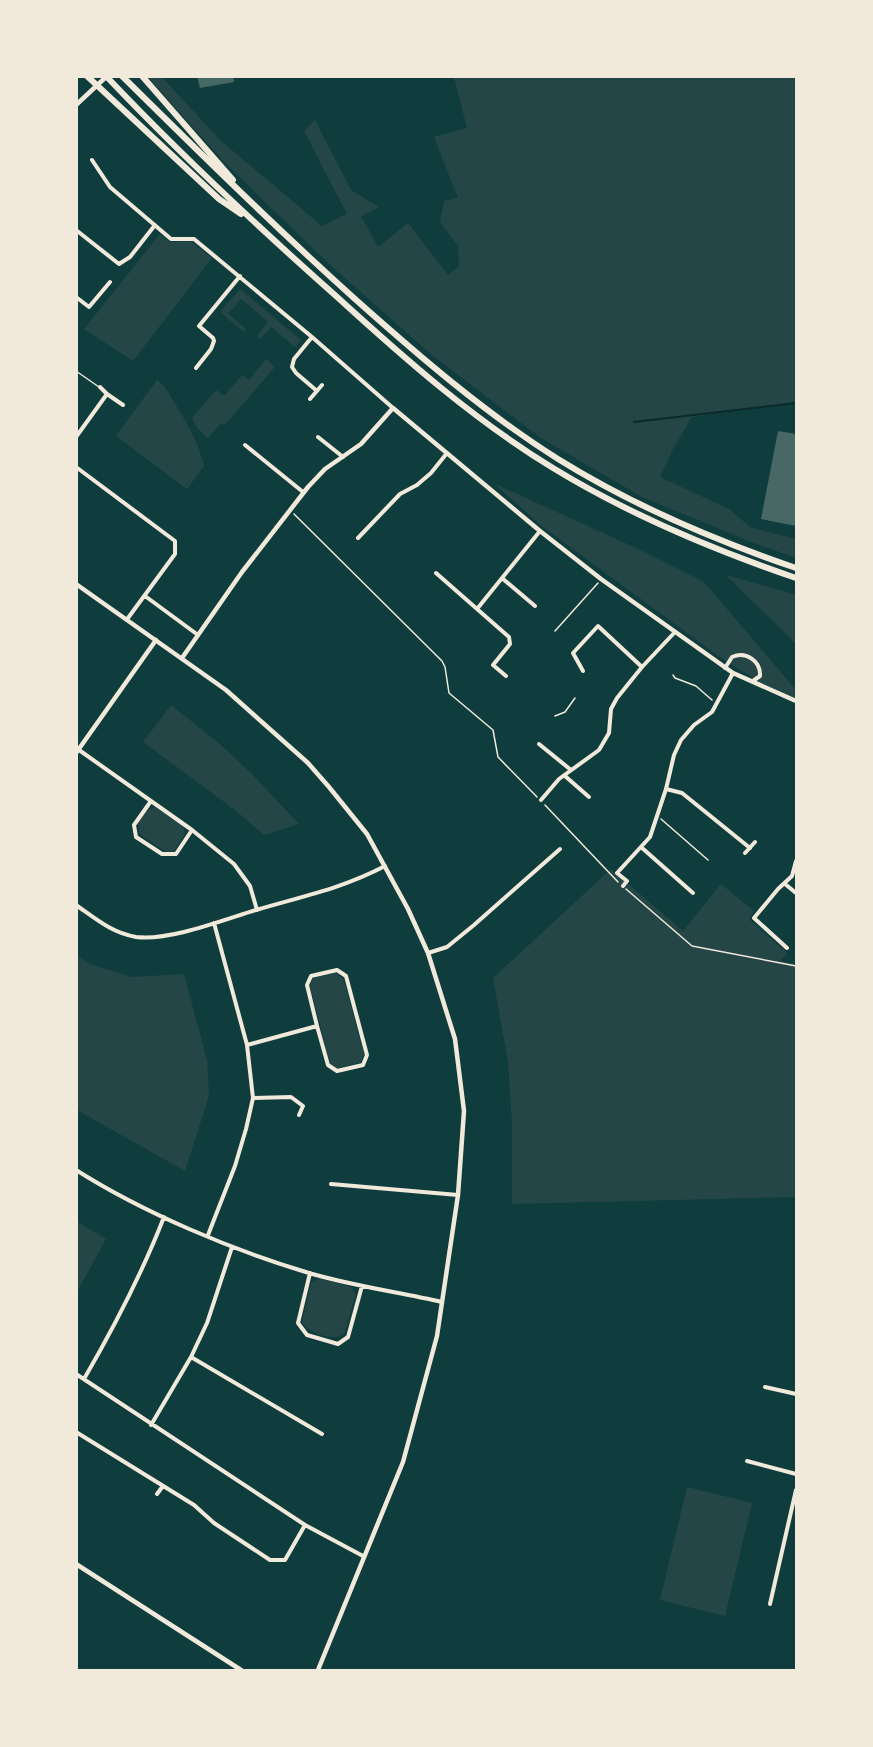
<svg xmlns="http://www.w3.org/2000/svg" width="873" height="1747" viewBox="0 0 873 1747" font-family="'Varela Round',sans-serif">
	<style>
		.green { fill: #244646 }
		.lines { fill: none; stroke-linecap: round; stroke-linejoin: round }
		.stream { stroke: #0a2a2b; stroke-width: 2 }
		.building { fill: #486865 }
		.path { stroke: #f1e9da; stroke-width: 1.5 }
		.service { stroke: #f1e9da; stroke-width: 1.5 }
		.minor { stroke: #f1e9da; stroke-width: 4 }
		.tertiary { stroke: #f1e9da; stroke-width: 4.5 }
		.trunk { stroke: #f1e9da; stroke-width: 6 }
	</style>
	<rect width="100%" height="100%" fill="#0f3d3e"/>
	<path class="green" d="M148,77H162L220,140L322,226L347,214L304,131L315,120L351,190L379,207L361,216L378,247L408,223L448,275L459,266L458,246L440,222L444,201L458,198L434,137L467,128L454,77H796V402L692,417L673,449L660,477L729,509L750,527L796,539V558L746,540L640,496L541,438L433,356L328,263L226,164Z
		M160,234L169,242H192L212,258L133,361L84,329Z
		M240,289L301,340L295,347L271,327L260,339L257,336L268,322L241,299L228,314L246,329L244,332L220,312Z
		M266,359L275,367L225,425L221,423L208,438L197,428L192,418L216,390L224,396L242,375L249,380Z
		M157,380C168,389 167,391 174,402C187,423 198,441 204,466L187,489L116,436Z
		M493,483L636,548L704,582L796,690V698L760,682L721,658L543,527Z
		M726,575L796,595V644Z
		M171,705L221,745L252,774L299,824L264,835L235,810L143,742Z
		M155,807L183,825L185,834L174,851L167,852L163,850L140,834L138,823L146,811Z
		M611,869L683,931L721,884L754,911L749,919L787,953L780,961L796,964V1197L512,1204V1122L508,1062L493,978Z
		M76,955L90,964L132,977L184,974L207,1060L209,1096L185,1171L77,1110Z
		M336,973L343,978L364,1054L360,1063L337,1068L330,1064L310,985L313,978Z
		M76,1221L106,1239L77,1292H76Z
		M320,1278L349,1286L356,1294L345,1332C336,1343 309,1334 302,1322L311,1283Z
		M687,1487L752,1503L725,1616L660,1600Z"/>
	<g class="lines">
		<path class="stream" d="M634,422L796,403"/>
	</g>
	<path class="building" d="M197,76H233L234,82L200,88Z
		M778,431L796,434V526L761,519Z"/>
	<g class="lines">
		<path class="path" d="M294,514L442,661L445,667L449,693L493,730L498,757L537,797
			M555,631L598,583
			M673,675L675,678L696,686L712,700
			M555,716L565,712L575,698
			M545,805L618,882
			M661,819L708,860
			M626,889L692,946L796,966"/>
		<path class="service" d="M76,371L99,387"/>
		<path class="minor" d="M92,160L110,187L171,239H194L312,337L393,408
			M76,230L119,264L130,257L155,225
			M76,297L89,307L110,282
			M312,337L294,359L292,367L296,373L317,391
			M196,368L211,349L214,341L213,338L199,326L240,276
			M107,394L123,405
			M310,399L322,385
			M76,437L107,394L100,387
			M318,437L343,457
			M245,445L303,492
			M76,467L175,541V554L128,618
			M358,538L400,494L417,485L431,473L447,453
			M436,573L509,637L510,644L493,665L506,676
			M503,579L535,606
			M145,596L198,635
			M477,609L540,531
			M725,668L732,657C746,651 761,661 760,676L753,681
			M583,671L573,653L598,626L642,667
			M539,744L571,770
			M79,750L192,830L234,864L250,886L257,910
			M565,776L589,797
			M666,789L682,793L750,848
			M541,800L559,779L599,750L609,733L611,709L617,698L642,667L675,632
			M151,801L134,825L136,837L162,854H176L192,830
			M641,847L693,893
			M745,853L755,842
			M785,884L796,893
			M623,886L627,881L617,873L650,837L666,789L674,755L681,740L694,725L712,712L733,673
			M76,905C96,919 112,933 136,937C170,941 223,920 256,910C303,896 341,889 385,866
			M787,948L754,918L778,889L792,876L796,861
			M428,953L447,947L474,925L560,849
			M247,1045L317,1026L307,985L311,976L337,970L346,976L367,1055L363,1065L337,1071L328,1065L317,1026
			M253,1098L291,1097L303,1106L299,1115
			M76,1170C144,1213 232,1250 309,1273C353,1286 398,1292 442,1302
			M331,1184L458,1195
			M208,1235L235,1166L246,1129L253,1098L247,1045L214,923
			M310,1273L298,1323L307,1335L338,1344L348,1337L362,1286
			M191,1357L322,1434
			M76,1374L305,1525L363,1556
			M84,1379C113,1329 143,1271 164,1217
			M765,1387L796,1394
			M151,1425L191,1357L207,1323L232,1247
			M76,1432L194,1505L214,1523L270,1560H285L305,1525
			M747,1461L796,1474
			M157,1494L163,1486
			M770,1604L796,1490"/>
		<path class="tertiary" d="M76,105L107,76
			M76,584L226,690L308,763L329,787L367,834L408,909L428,953L455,1039L464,1111L458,1195L437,1336L403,1462L318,1670
			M182,658L242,572L308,487L325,469L361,444L393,408L540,531L601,579L733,673L796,701
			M76,753L156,640
			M76,1564L241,1670"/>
		<path class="trunk" d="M87,76L219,199L241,214
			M106,76C179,153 257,226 336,296C404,358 474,420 553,468C630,515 711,549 796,578
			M122,76C199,152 275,227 355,299C419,356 485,413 558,459C632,505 714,540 796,568
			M142,76L233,180"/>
	</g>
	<rect width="873" height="1747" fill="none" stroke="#f1e9da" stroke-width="156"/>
</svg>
